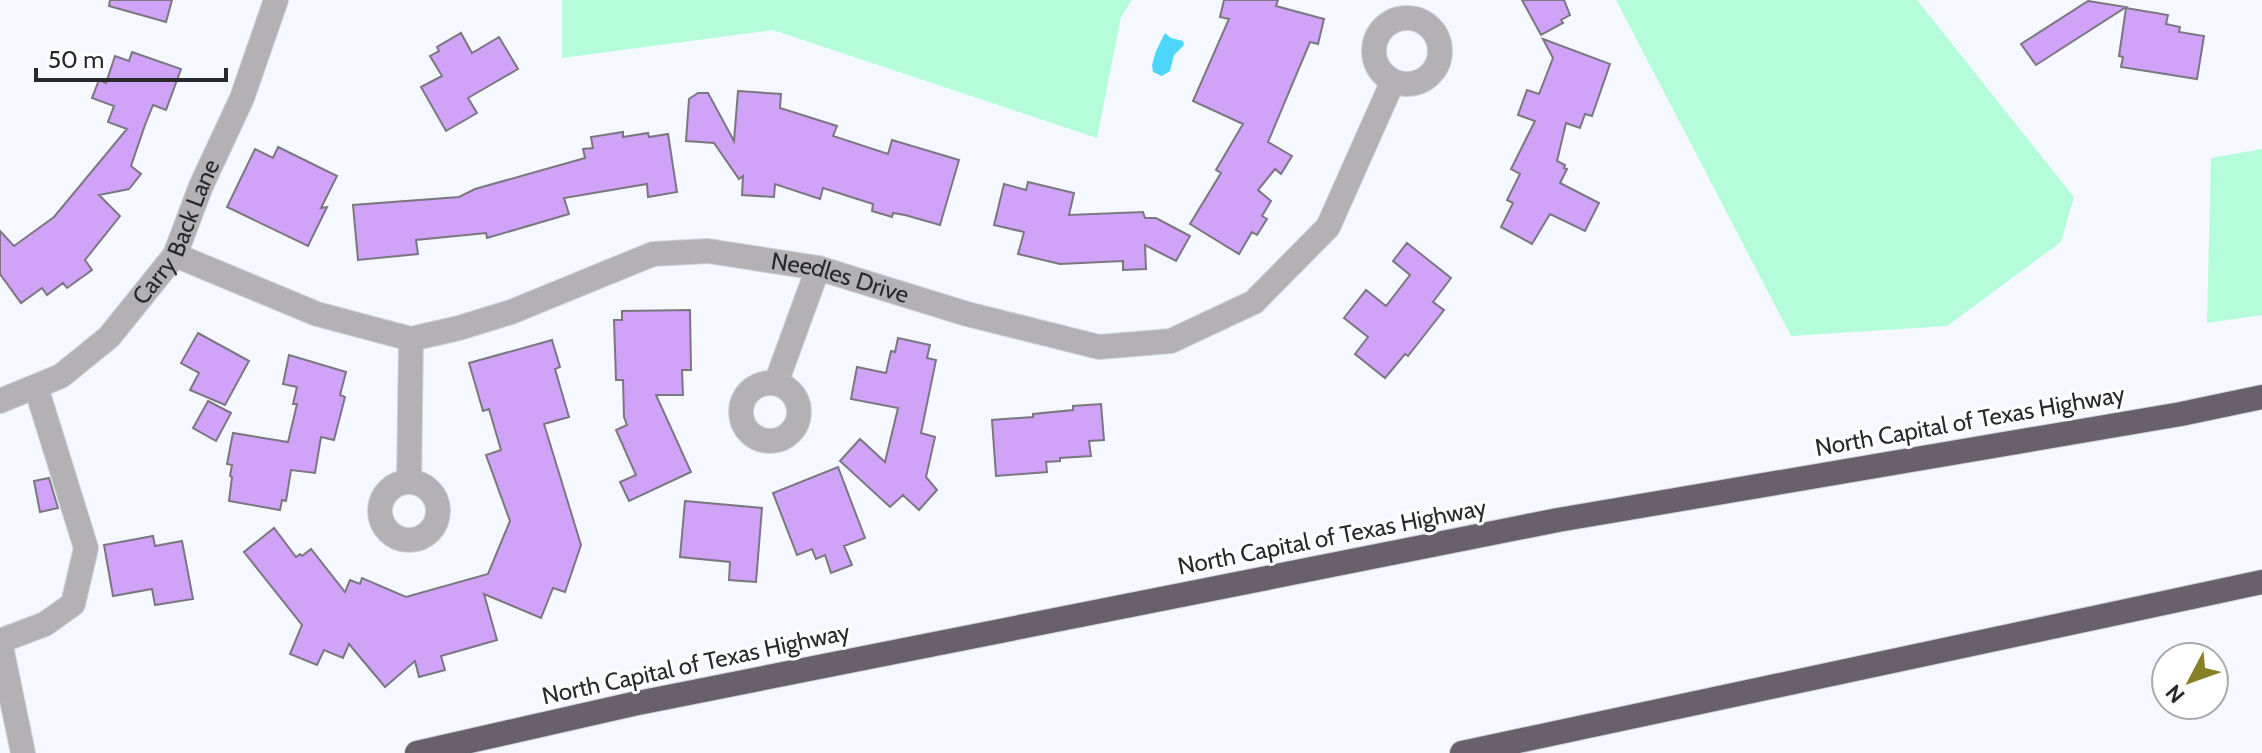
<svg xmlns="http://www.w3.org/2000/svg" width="2262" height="753" viewBox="0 0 2262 753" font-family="Cabin,sans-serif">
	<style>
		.green { fill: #b4fcda }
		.water { fill: #4cd6fb }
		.building { fill: #d0a2f8; stroke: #7b7780; stroke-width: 2 }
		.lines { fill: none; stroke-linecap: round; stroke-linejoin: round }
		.minor-casing { stroke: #d0d4d9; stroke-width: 26 }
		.highway-casing { stroke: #d0d4d9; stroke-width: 26 }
		.minor { stroke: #b4b1b5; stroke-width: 24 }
		.highway { stroke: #686169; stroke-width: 24 }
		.labels { text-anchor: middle; stroke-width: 6; stroke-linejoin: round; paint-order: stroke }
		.street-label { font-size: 24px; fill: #272a2d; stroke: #fff }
	</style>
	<rect width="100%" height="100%" fill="#f5f9ff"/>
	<path class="green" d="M562,0H1132L1121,17L1097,138L773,30L562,58Z
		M1616,0H1917L2074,197L2061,242L1947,326L1791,336Z
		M2262,149V315L2207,323L2211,158Z"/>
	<path class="water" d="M1165,33L1171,38L1183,41L1184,45L1174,55L1170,71L1162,76L1153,72L1152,65L1156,51Z"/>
	<path class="building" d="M110,0H172L166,22L109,6Z
		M1224,0H1278L1276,6L1324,19L1318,44L1310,42L1268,142L1292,156L1281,174L1275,169L1258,190L1271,201L1262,216L1267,219L1257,235L1252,232L1239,254L1190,224L1221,173L1216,170L1243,124L1193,101L1229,19L1220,17Z
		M1522,0H1564L1570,15L1561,20L1563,23L1541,35Z
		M2088,1L2126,7L2036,65L2021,44Z
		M2126,8L2168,15L2166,24L2180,27L2179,32L2204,36L2197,79L2121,67L2123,57L2119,56Z
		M461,33L472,53L499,37L518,69L468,98L477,113L446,131L421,87L442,76L430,56L439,51L437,47Z
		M1543,39L1610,64L1592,116L1585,114L1580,128L1566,123L1557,161L1565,165L1564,168L1567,169L1560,183L1599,203L1585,231L1550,214L1532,244L1501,227L1513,203L1507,200L1520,174L1511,169L1535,121L1518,115L1527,90L1539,94L1553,58Z
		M132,52L181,69L166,110L153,105L145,125L131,166L141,174L129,189L99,195L120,216L85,260L92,270L67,288L63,283L47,295L42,288L21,303L0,274V231L14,246L54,217L127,129L108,122L114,106L92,98L99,80L106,83L115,56L129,61Z
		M738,91L781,94L780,108L837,126L833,136L888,154L892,140L959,160L940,225L905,215L893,213L892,217L872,211L873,204L823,188L820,199L775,184L774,197L742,195L743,176L739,179L714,143L686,141L689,99L698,93H708L734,141Z
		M623,132V137L648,133L649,137L668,134L677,192L648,197L647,184L564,198L569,214L487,238L486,233L416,240L418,254L358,260L353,205L459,197L475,189L585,158L583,149L593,148L591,137Z
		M278,147L337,176L321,208L327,207L308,246L227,207L255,149L273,158Z
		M1028,182L1074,193L1069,215L1143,212L1145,218H1156L1190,236L1176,261L1145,245L1146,269L1123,270V261L1060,264L1018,254L1024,232L994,225L1004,184L1026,190Z
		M1407,243L1451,278L1433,302L1444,310L1408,356L1405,354L1385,378L1355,354L1368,337L1344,318L1366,290L1386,306L1410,275L1393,261Z
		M690,310L691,370H682L683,395H656L691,472L629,501L620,482L636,475L616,430L627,425L624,417L623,380H616L614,320H622V311Z
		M198,333L249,361L225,405L190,390L199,373L181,363Z
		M898,338L930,345L927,358L936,360L921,433L935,437L926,477L937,490L919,510L903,495L890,507L840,461L860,439L885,462L898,408L851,399L857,367L886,373L891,351L895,352Z
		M552,340L560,367L555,369L569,417L544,424L581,545L565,592L553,588L541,618L484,594L497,640L441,656L445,670L419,677L415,661L385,687L349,644L343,658L324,650L317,665L290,654L302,625L244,552L274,528L296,557L300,554L302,556L311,549L345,592L350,580L360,584L362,578L406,597L488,574L510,521L486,455L501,450L489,409L483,411L469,363Z
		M289,355L346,372L340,395L345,397L334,440L321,437L315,473L291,470L286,501L282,500L280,510L229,501L232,477L230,476L232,465L227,464L233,433L288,442L297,404H293L297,387L283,384Z
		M208,401L231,413L216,441L193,428Z
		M1101,404L1104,440L1089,441L1091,456L1060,458V461L1046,462L1047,472L996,476L992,420L1033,417V414L1073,410V406Z
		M838,467L865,538L844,546L852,565L831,573L825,555L816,559L812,549L797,555L773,493Z
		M49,478L58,508L40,512L34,481Z
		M685,501L762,508L756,582L729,580L730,562L680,557Z
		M153,536L155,546L182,541L193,599L155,605L152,589L113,596L104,545Z"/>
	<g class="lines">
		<g class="minor-casing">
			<g id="minor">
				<circle cx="1407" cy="51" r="33"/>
				<path id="s1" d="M175,255L317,314L411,339L459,328L511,312L653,254L708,251L818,268L967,314L1099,347L1171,341L1254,302L1328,227L1393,81"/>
				<path d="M776,383L818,268"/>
				<circle cx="770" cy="412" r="29"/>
				<path id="s2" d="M0,401L61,376L109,337L175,255L201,186L242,98L276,0"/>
				<path d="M409,482L411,339"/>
				<circle cx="409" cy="511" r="29"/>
				<path d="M0,641L45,624L73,604L86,548L36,387"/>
				<path d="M0,642L23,753"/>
			</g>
		</g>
		<g class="highway-casing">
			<path id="highway" d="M417,753L633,704L1558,520L2181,414L2262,397
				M1462,753L2262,582"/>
		</g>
		<use href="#minor" class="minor"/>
		<use href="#highway" class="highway"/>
	</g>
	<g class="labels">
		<g class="street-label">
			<text dy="8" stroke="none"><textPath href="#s2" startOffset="254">Carry Back Lane</textPath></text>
			<text dy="8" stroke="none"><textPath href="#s1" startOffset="698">Needles Drive</textPath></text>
			<text transform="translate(1970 421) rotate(-10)" y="8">North Capital of Texas Highway</text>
			<text transform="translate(1332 537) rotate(-11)" y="8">North Capital of Texas Highway</text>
			<text transform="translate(696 664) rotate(-12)" y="8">North Capital of Texas Highway</text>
		</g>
	</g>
	<g transform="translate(2190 681) rotate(229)"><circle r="38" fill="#ffffff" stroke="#a9aaab" stroke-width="2"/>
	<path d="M0-6L14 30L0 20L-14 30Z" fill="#878027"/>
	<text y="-12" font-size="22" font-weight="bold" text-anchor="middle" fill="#272a2d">N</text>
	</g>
	<path d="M36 68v12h190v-12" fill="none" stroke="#272a2d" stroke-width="4"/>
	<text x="48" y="68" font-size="24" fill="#272a2d" stroke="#ffffff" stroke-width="6" paint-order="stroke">50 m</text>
</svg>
